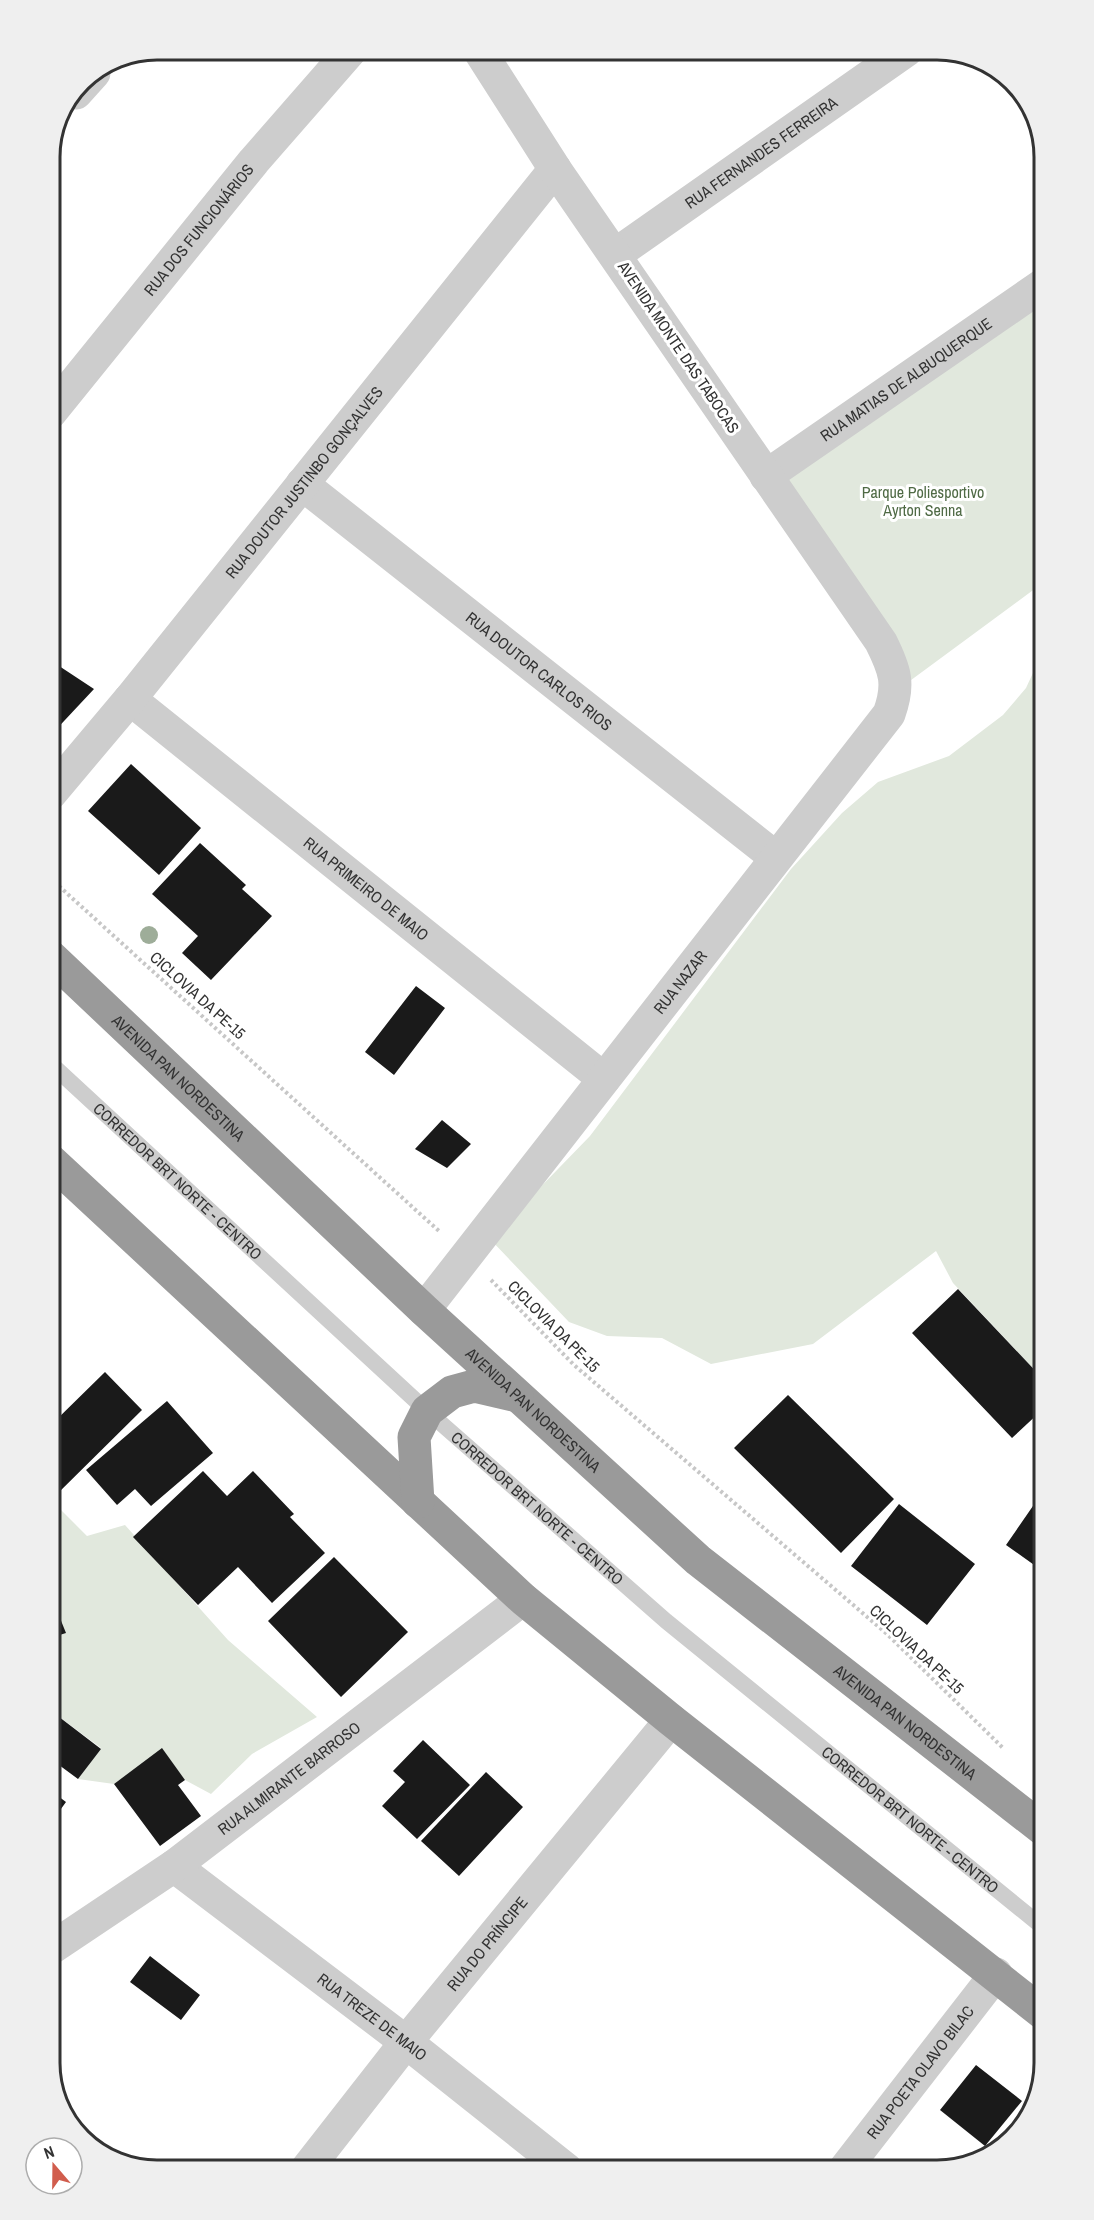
<svg xmlns="http://www.w3.org/2000/svg" width="1094" height="2220" viewBox="0 0 1094 2220" font-family="'Archivo Narrow',sans-serif">
	<style>
		.green { fill: #e1e8dd }
		.building { fill: #1a1a1a }
		.lines { fill: none; stroke-linecap: round; stroke-linejoin: round }
		.path { stroke: #c7c7c7; stroke-width: 4; stroke-dasharray: 3 3; stroke-linecap: butt }
		.lane { stroke: #cdcdcd; stroke-width: 16 }
		.street { stroke: #cdcdcd; stroke-width: 33 }
		.highway { stroke: #9a9a9a; stroke-width: 33 }
		.tree { fill: #9ead99 }
		.labels { text-anchor: middle; stroke-width: 6; stroke-linejoin: round; paint-order: stroke }
		.street-label { font-size: 16px; fill: #333; stroke: #fff }
		.park-label { font-size: 16px; fill: #4f6a45; stroke: #fff }
		.rim { fill: none; stroke: #333; stroke-width: 3 }
	</style>
	<rect width="100%" height="100%" fill="#fff"/>
	<path class="green" d="M1044,273V582L903,686L752,470Z
		M1044,649V1380L953,1283L936,1251L813,1344L711,1364L662,1338L607,1336L569,1322L490,1239L590,1136L791,869L842,813L878,782L949,756L1003,715L1026,688Z
		M59,1508L87,1536L125,1525L228,1640L317,1717L252,1754L211,1794L185,1780L162,1749L114,1784L78,1779L101,1748L50,1710V1514Z"/>
	<path class="building" d="M50,660L94,689L50,736Z
		M131,764L201,828L159,875L88,811Z
		M200,843L246,885L242,889L272,916L211,980L182,953L198,936L152,894Z
		M416,986L445,1008L394,1075L365,1052Z
		M442,1120L471,1144L447,1168L415,1149Z
		M958,1289L1044,1380V1397L1037,1405L1042,1410L1012,1438L912,1333Z
		M105,1372L142,1410L50,1501V1426Z
		M788,1395L894,1499L841,1553L734,1448Z
		M167,1401L213,1453L151,1506L135,1489L117,1505L86,1470Z
		M203,1471L227,1496L253,1471L294,1514L290,1517L325,1553L272,1603L238,1567L198,1605L133,1537Z
		M1044,1490V1572L1006,1545Z
		M899,1504L975,1564L927,1625L851,1566Z
		M334,1557L408,1632L341,1697L268,1621Z
		M53,1601L66,1633L50,1638V1602Z
		M50,1710L101,1749L78,1779L59,1765L50,1777Z
		M423,1740L470,1785L417,1839L382,1806L405,1782L393,1771Z
		M162,1748L185,1780L178,1785L201,1816L160,1846L114,1784Z
		M486,1772L523,1807L459,1876L421,1841Z
		M50,1790L66,1802L50,1824Z
		M150,1956L200,1995L181,2020L130,1982Z
		M976,2065L1022,2101L985,2146L940,2110Z"/>
	<g class="lines">
		<path class="path" d="M50,878L440,1232
			M491,1280L574,1365L887,1634L1004,1749"/>
		<path class="lane" id="s1" d="M50,1063L427,1411L666,1621L1044,1928"/>
		<g class="street">
			<path d="M76,93L94,73"/>
			<path id="s2" d="M616,254L907,50"/>
			<path id="s3" d="M50,413L254,161L351,50"/>
			<path id="s4" d="M766,476L1044,284"/>
			<path id="s5" d="M302,484L775,857"/>
			<path id="s6" d="M130,699L604,1079"/>
			<path id="s7" d="M50,794L130,699L555,169"/>
			<path id="s8" d="M424,1310L889,714C900,684 895,670 881,642L555,169L479,50"/>
			<path id="s9" d="M174,1866L406,2042L567,2170"/>
			<path id="s10" d="M50,1949L174,1866L523,1599"/>
			<path id="s11" d="M306,2170L406,2042L671,1720"/>
			<path id="s12" d="M844,2170L996,1974"/>
		</g>
		<g class="highway">
			<path id="s13" d="M50,956L424,1310L698,1560L1044,1830"/>
			<path d="M50,1160L523,1599L671,1720L1044,2014"/>
			<path d="M418,1502L414,1437L427,1411L452,1392L474,1386L517,1396"/>
		</g>
	</g>
	<circle class="tree" cx="149" cy="935" r="9"/>
	<g class="labels">
		<g class="street-label">
			<text dy="6" stroke="none"><textPath href="#s2" startOffset="177">RUA FERNANDES FERREIRA</textPath></text>
			<text dy="6" stroke="none"><textPath href="#s3" startOffset="236">RUA DOS FUNCIONÁRIOS</textPath></text>
			<text transform="translate(679 347) rotate(56)" y="6">AVENIDA MONTE DAS TABOCAS</text>
			<text dy="6" stroke="none"><textPath href="#s4" startOffset="170">RUA MATIAS DE ALBUQUERQUE</textPath></text>
			<text dy="6" stroke="none"><textPath href="#s7" startOffset="402">RUA DOUTOR JUSTINBO GONÇALVES</textPath></text>
			<text dy="6" stroke="none"><textPath href="#s5" startOffset="302">RUA DOUTOR CARLOS RIOS</textPath></text>
			<text dy="6" stroke="none"><textPath href="#s6" startOffset="303">RUA PRIMEIRO DE MAIO</textPath></text>
			<text dy="6" stroke="none"><textPath href="#s8" startOffset="416">RUA NAZAR</textPath></text>
			<text transform="translate(198 995) rotate(42)" y="6">CICLOVIA DA PE-15</text>
			<text dy="6" stroke="none"><textPath href="#s13" startOffset="177">AVENIDA PAN NORDESTINA</textPath></text>
			<text dy="6" stroke="none"><textPath href="#s1" startOffset="174">CORREDOR BRT NORTE - CENTRO</textPath></text>
			<text transform="translate(554 1326) rotate(45)" y="6">CICLOVIA DA PE-15</text>
			<text dy="6" stroke="none"><textPath href="#s13" startOffset="663">AVENIDA PAN NORDESTINA</textPath></text>
			<text dy="6" stroke="none"><textPath href="#s1" startOffset="660">CORREDOR BRT NORTE - CENTRO</textPath></text>
			<text transform="translate(917 1649) rotate(43)" y="6">CICLOVIA DA PE-15</text>
			<text dy="6" stroke="none"><textPath href="#s13" startOffset="1149">AVENIDA PAN NORDESTINA</textPath></text>
			<text dy="6" stroke="none"><textPath href="#s10" startOffset="294">RUA ALMIRANTE BARROSO</textPath></text>
			<text dy="6" stroke="none"><textPath href="#s1" startOffset="1146">CORREDOR BRT NORTE - CENTRO</textPath></text>
			<text dy="6" stroke="none"><textPath href="#s11" startOffset="290">RUA DO PRÍNCIPE</textPath></text>
			<text dy="6" stroke="none"><textPath href="#s9" startOffset="249">RUA TREZE DE MAIO</textPath></text>
			<text dy="6" stroke="none"><textPath href="#s12" startOffset="124">RUA POETA OLAVO BILAC</textPath></text>
		</g>
		<g class="park-label">
			<text x="923" y="498">Parque Poliesportivo<tspan x="923" dy="18">Ayrton Senna</tspan></text>
		</g>
	</g>
	<path d="M0 0H1094V2220H0ZM157 60H937A97 97 0 0 1 1034 157V2063A97 97 0 0 1 937 2160H157A97 97 0 0 1 60 2063V157A97 97 0 0 1 157 60Z" fill="#efefef" fill-rule="evenodd"/>
	<path class="rim" d="M157 60H937A97 97 0 0 1 1034 157V2063A97 97 0 0 1 937 2160H157A97 97 0 0 1 60 2063V157A97 97 0 0 1 157 60Z"/>
	<g transform="translate(54 2166) rotate(340)"><circle r="28" fill="#ffffff" stroke="#adadad" stroke-width="1.5"/>
	<path d="M0-4.5L10 22L0 15L-10 22Z" fill="#d15d4d"/>
	<text y="-9" font-size="16" font-weight="bold" text-anchor="middle" fill="#333333">N</text>
	</g>
</svg>
